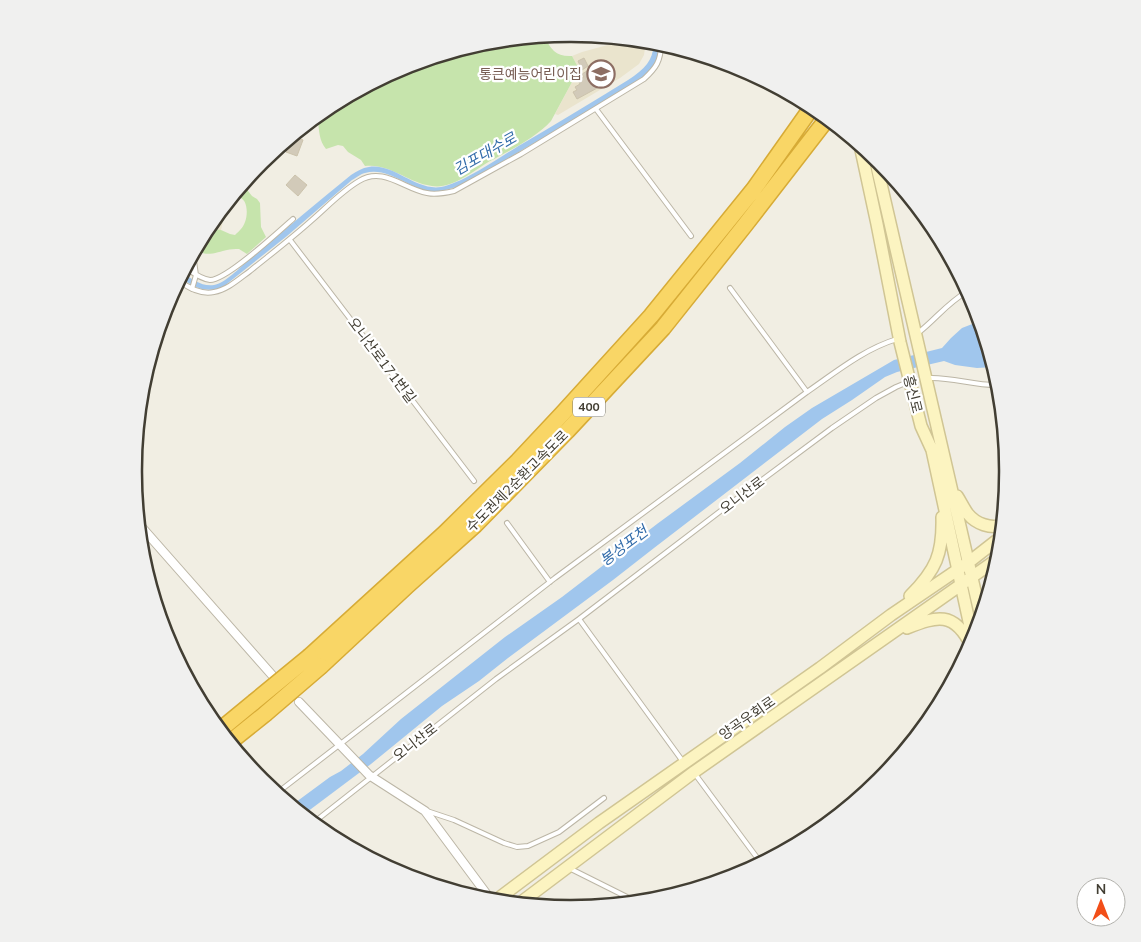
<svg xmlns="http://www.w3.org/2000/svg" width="1141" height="942" viewBox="0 0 1141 942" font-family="'Nunito Sans','Noto Sans KR',sans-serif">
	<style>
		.education { fill: #eae4cd }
		.green { fill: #c6e4ac }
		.water { fill: #a0c6ed }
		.building { fill: #d2cab9; stroke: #ccc3ac }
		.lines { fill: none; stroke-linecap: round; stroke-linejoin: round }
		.lane-casing { stroke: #bcb6a6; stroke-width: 6 }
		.street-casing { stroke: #bcb6a6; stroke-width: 10 }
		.secondary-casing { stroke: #d0c594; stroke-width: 14 }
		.highway-casing { stroke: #d7ab36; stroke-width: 18 }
		.lane { stroke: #fff; stroke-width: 4 }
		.street { stroke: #fff; stroke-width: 8 }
		.secondary { stroke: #fcf4c1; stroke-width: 11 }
		.highway { stroke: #f9d666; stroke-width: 15 }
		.highway-bridge-casing { stroke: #d7ab36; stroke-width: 18; stroke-linecap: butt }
		.highway-bridge { stroke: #f9d666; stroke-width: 15 }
		.labels { text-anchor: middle; stroke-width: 4.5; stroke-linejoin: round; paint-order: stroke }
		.shield { fill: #fff; stroke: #7b7870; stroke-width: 1 }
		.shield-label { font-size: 12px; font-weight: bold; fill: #423e33 }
		.education-label { font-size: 14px; fill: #785e54; stroke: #fff; text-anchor: end }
		.street-label { font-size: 14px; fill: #423e33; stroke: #fff }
		.water-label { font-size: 15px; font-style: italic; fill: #316ba9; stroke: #fff }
		.rim { fill: none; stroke: #423e33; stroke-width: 2.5 }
	</style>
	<rect width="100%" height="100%" fill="#f1eee3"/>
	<path class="education" d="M626,40L646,41L644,55L639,64L620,78L558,115L555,114L579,69L572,56L582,52Z
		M227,204L221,230L207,228Z"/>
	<path class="green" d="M545,36C550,50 557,57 572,56L579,69L551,121C537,137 509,151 490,161C477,169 464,179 450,184C442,187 434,187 427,185C405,180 388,163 365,166L361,160L348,152L343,146L338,145L326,149C319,141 319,130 318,120L313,119L328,107L403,67L485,42Z
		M246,181L248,191L252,196L257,199L260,203L261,227L266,237L247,254L239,249C235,249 230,249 227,250C218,252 201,259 197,247L207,228L221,230L230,234L235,235C239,231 243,228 245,222C249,212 247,191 231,199Z"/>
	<path class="water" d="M653,42L659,43C659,59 654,68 642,78C600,106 555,131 512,156C492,168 463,188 440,191C414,195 390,165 365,173C360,174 356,178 352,180L287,236L223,287C205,294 195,287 180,278L183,273C192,279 202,287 214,285C225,283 240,268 248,260C283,232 316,203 351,175C357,171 362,168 369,167C394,163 415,191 441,187C464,183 501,156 522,144C551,127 579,110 607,93C619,85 639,75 647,64C652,57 654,50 653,42Z
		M980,321L994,367L977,368L955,365L944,361L897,372L885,377L852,400L822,419L654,548L613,580L508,658L479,681L442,706L371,764L303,815L292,805L330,777L341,771L363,754L401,719L505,637L562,597L657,524L740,463L785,427L812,408L894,360L942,348L951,338L962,328Z"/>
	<path class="building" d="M584,58L588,66L582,70L578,61Z
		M597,65L601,72L604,70L610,81L577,99L573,92L577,90L575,87L580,84L578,80L584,77L582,74Z
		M293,136L303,140L297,156L286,152L291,137Z
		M295,175L307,185L298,196L286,185Z
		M221,211L220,224L211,223Z"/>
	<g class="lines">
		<g class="lane-casing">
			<path id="lane" d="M596,109L691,236
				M290,240L474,481
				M186,268C193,273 201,279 210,280C227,280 278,232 293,219
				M179,281C189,288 201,295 214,292C227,290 239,279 250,271C271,254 292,238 312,220C327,207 342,191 359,181C383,166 404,189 427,193C436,195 445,193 454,191L521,154L644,79C656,68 661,61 661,44
				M730,288L807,392
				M192,289L196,275L193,254
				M918,333C936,319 947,303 968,291
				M929,378C953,377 975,386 999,385
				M507,523L550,582
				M579,619L684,763
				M695,774L761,863
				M277,793L555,578L807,392C836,372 864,349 897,339
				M427,811L454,820L504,843L517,847L528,846L559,832L604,798
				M313,823L496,679L579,619L735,500L832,428L876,398L896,387L908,382
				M569,868L637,902"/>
		</g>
		<g class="street-casing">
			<path id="street" d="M138,523L272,675
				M299,702L369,775L425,811L491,900"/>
		</g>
		<g class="secondary-casing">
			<path id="secondary" d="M860,145L877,224L900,342L921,426L932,450L973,640
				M875,158L981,617
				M957,496C961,502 964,509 968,514C976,524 991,529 1002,525
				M910,596C936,570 943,554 942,517
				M907,628C937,616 954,611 971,645
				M495,901L599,823L820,668L891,615L969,562L1001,537
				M520,903L694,772L999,558"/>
		</g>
		<g class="highway-casing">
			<path id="highway" d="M310,656L445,533L518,461L563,413L651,316L754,189L812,107
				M321,666L408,585L475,525L567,431L663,328L745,225L827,119
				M220,730L254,702
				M230,742L265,714"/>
		</g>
		<use href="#lane" class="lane"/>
		<use href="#street" class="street"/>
		<use href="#secondary" class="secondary"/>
		<use href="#highway" class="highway"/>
		<g class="highway-bridge-casing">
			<path id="highway-bridge" d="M254,702L310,656
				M265,714L321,666"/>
		</g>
		<use href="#highway-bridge" class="highway-bridge"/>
	</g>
	<defs>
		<g id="school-ring" transform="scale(1.4375)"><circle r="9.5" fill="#fff" stroke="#8d6e63" stroke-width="1.5"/><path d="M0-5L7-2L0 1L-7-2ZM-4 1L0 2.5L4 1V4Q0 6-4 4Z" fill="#8d6e63"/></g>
	</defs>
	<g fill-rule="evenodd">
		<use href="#school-ring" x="601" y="74"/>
	</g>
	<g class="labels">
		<rect class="shield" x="573" y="397.5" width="32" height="19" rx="4"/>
		<g class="shield-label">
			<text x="589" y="411">400</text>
		</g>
		<g class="education-label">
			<text x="582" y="79">통큰예능어린이집</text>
		</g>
		<g class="street-label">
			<text transform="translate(382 360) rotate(53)" y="5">오니산로171번길</text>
			<text transform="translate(913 394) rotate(76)" y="5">흥신로</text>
			<text transform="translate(517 481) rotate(-45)" y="5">수도권제2순환고속도로</text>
			<text transform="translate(742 495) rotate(-37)" y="5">오니산로</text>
			<text transform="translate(747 718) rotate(-35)" y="5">양곡우회로</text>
			<text transform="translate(415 742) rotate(-38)" y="5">오니산로</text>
		</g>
		<g class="water-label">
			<text transform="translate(485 154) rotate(-30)" y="5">김포대수로</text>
			<text transform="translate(624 546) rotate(-37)" y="5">봉성포천</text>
		</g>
	</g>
	<path d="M0 0H1141V942H0ZM570 42H571A428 428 0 0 1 999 470V472A428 428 0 0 1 571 900H570A428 428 0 0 1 142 472V470A428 428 0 0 1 570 42Z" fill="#f0f0ef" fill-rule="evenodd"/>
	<path class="rim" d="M570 42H571A428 428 0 0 1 999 470V472A428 428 0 0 1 571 900H570A428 428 0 0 1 142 472V470A428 428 0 0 1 570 42Z"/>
	<g transform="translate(1101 902)"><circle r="24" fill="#ffffff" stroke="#b3b2ad"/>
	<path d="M0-4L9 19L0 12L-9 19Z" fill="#f24e18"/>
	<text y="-8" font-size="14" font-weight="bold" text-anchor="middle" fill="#423e33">N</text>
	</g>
</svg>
